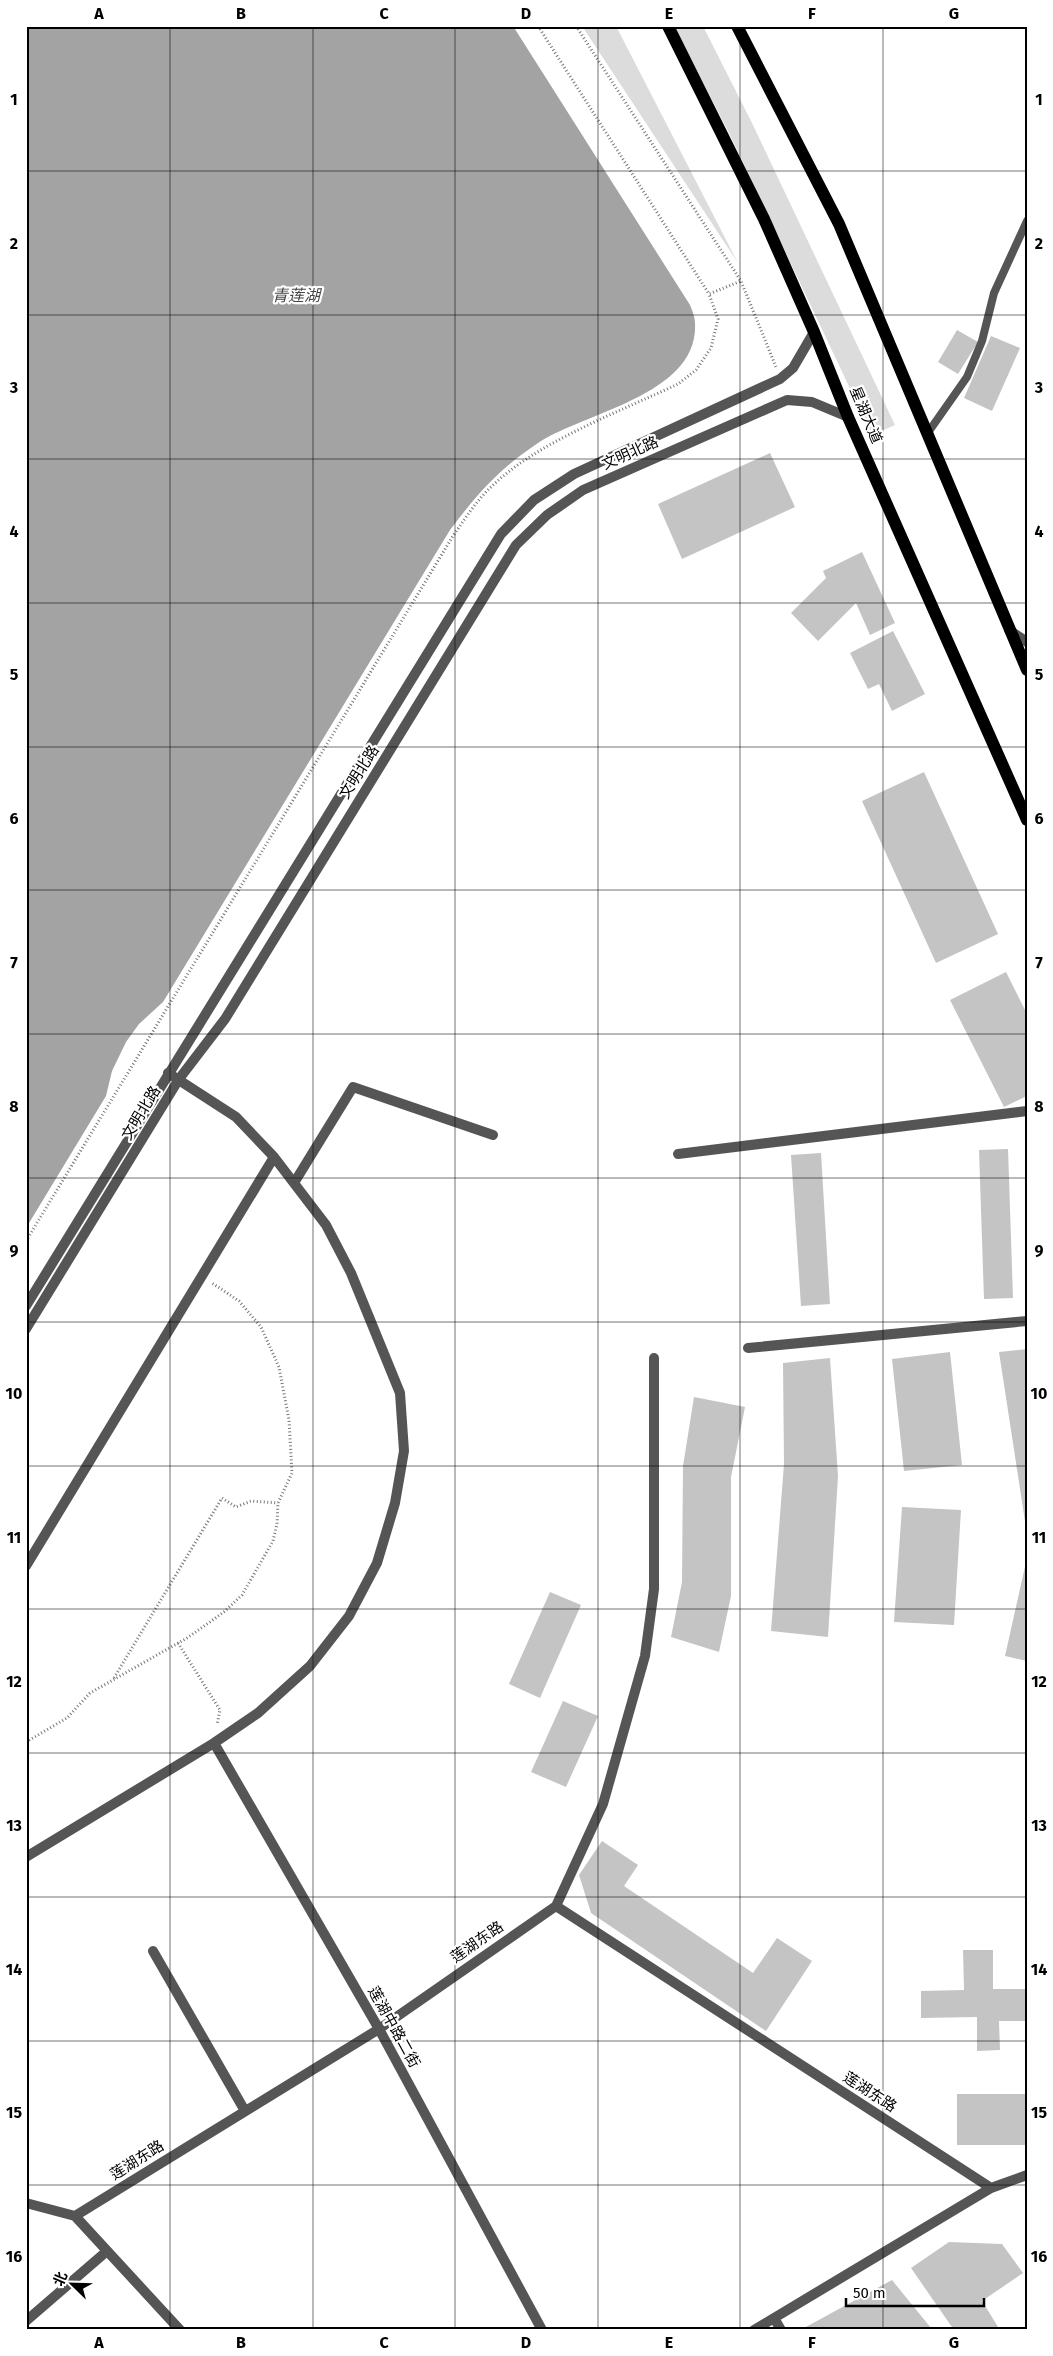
<svg xmlns="http://www.w3.org/2000/svg" width="1053" height="2356" viewBox="0 0 1053 2356" font-family="'Fira Sans','Noto Sans SC',sans-serif">
	<style>
		.green { fill: #dcdcdc }
		.water { fill: #a3a3a3 }
		.building { fill: #c4c4c4 }
		.lines { fill: none; stroke-linecap: round; stroke-linejoin: round }
		.path { stroke: #777; stroke-width: 3; stroke-dasharray: 1 2.5; stroke-linecap: butt }
		.service { stroke: #555; stroke-width: 8 }
		.minor { stroke: #555; stroke-width: 10 }
		.tertiary { stroke: #555; stroke-width: 10 }
		.primary { stroke: #000; stroke-width: 12 }
		.grid { fill: none; stroke: #000; stroke-width: 1; stroke-opacity: 0.55 }
		.labels { text-anchor: middle; stroke-width: 4.5; stroke-linejoin: round; paint-order: stroke }
		.street-label { font-size: 15px; fill: #000; stroke: #fff }
		.water-label { font-size: 16px; font-style: italic; fill: #444; stroke: #fff }
		.neatline { fill: none; stroke: #000; stroke-width: 2 }
		.grid-label { font-size: 16px; text-anchor: middle; font-weight: bold; fill: #000 }
	</style>
	<rect width="100%" height="100%" fill="#fff"/>
	<path class="green" d="M582,26H616L738,263Z
		M674,26H703L753,125L895,425L872,435L730,135Z"/>
	<path class="water" d="M26,26H513L690,305C692,310 695,317 695,323C699,395 584,412 538,443C499,469 478,493 450,530L163,1002L139,1024L126,1042L112,1071L106,1096L26,1228Z"/>
	<path class="building" d="M957,330L978,342L958,374L938,362Z
		M991,336L1020,348L992,411L964,398Z
		M770,453L795,507L682,559L658,504Z
		M862,552L895,623L870,635L856,603L818,641L791,613L826,578L823,571Z
		M893,631L925,694L892,711L879,684L868,689L850,653Z
		M924,772L998,934L936,963L862,801Z
		M1006,972L1027,1014V1096L1004,1107L950,1000Z
		M1008,1149L1013,1298L984,1299L979,1150Z
		M821,1153L830,1304L801,1306L791,1155Z
		M1027,1349V1528H1026L999,1352Z
		M950,1352L962,1465L904,1471L892,1359Z
		M830,1358L838,1476L828,1637L771,1631L784,1464L783,1363Z
		M694,1397L745,1407L731,1477V1596L719,1652L671,1637L682,1582L683,1466Z
		M902,1507L961,1510L954,1625L894,1622Z
		M1026,1562H1027V1661L1005,1656Z
		M550,1592L581,1605L540,1698L509,1684Z
		M563,1701L598,1716L566,1787L531,1772Z
		M602,1841L638,1865L624,1886L753,1973L777,1938L812,1961L766,2031L591,1913L579,1875Z
		M963,1950H993V1989H1027V2021H999L1000,2050L977,2051V2017L921,2018V1991L964,1990Z
		M957,2094H1027V2145H957Z
		M949,2242L1002,2244L1023,2273L982,2301L1000,2330H954L911,2268Z
		M892,2280L931,2328H804Z"/>
	<g class="lines">
		<path class="path" d="M538,26L709,294
			M576,26L741,281L776,367
			M26,1241L453,536C465,519 476,501 491,487C537,442 619,412 678,384L696,370L711,348L718,319L709,294L741,281
			M178,1643L220,1710L217,1725
			M114,1678L222,1498L236,1507L251,1501L278,1503
			M26,1742L67,1718L90,1693L187,1638L224,1612L242,1595L273,1541L277,1524L278,1503L292,1473L289,1420L279,1367L261,1327L239,1301L212,1283"/>
		<path class="service" d="M927,434L967,377L982,341L994,293L1027,221"/>
		<path class="minor" d="M1009,630L1027,642
			M678,1154L1027,1111
			M294,1183L353,1087L493,1135
			M748,1348L1027,1321
			M26,1566L274,1157
			M214,1743L379,2029L542,2330
			M26,1857L214,1743L258,1713L310,1666L349,1616L377,1563L395,1503L404,1451L400,1393L351,1273L326,1225L274,1157L236,1117L168,1073
			M556,1906L603,1804L645,1656L654,1589V1358
			M556,1906L991,2188
			M153,1951L245,2111
			M26,2203L75,2216
			M75,2216L379,2029L556,1906
			M75,2216L180,2330
			M774,2318L781,2330
			M26,2321L107,2251
			M754,2330L991,2188L1027,2175"/>
		<path class="tertiary" d="M26,1306L501,534L534,500L574,474L780,379L793,368L814,332
			M26,1329L179,1079L225,1019L516,545L547,515L583,490L787,400L812,402L848,417"/>
		<path class="primary" d="M668,26L764,219L814,332L848,417L1027,820
			M737,26L839,224L1027,670"/>
	</g>
	<path class="grid" d="M170,26V2330M313,26V2330M455,26V2330M598,26V2330M740,26V2330M883,26V2330M26,171H1027M26,315H1027M26,459H1027M26,603H1027M26,747H1027M26,890H1027M26,1034H1027M26,1178H1027M26,1322H1027M26,1466H1027M26,1609H1027M26,1753H1027M26,1897H1027M26,2041H1027M26,2185H1027"/>
	<g class="labels">
		<g class="street-label">
			<text transform="translate(866 415) rotate(67)" y="5">星湖大道</text>
			<text transform="translate(630 453) rotate(-24)" y="5">文明北路</text>
			<text transform="translate(359 772) rotate(-58)" y="5">文明北路</text>
			<text transform="translate(141 1113) rotate(-59)" y="5">文明北路</text>
			<text transform="translate(477 1942) rotate(-35)" y="5">莲湖东路</text>
			<text transform="translate(394 2027) rotate(61)" y="5">莲湖中路二街</text>
			<text transform="translate(870 2092) rotate(33)" y="5">莲湖东路</text>
			<text transform="translate(137 2160) rotate(-32)" y="5">莲湖东路</text>
		</g>
		<g class="water-label">
			<text x="296" y="301">青莲湖</text>
		</g>
	</g>
	<rect width="1053" height="2356" fill="none" stroke="#ffffff" stroke-width="55"/>
	<g transform="translate(72 2284) rotate(293)" stroke="#ffffff" stroke-width="4" paint-order="stroke">
	<path d="M0-4L9 19L0 12L-9 19Z" fill="#000000"/>
	<text y="-8" font-size="14" font-weight="bold" text-anchor="middle" fill="#000000">北</text>
	</g>
	<path d="M846 2298v8h138v-8" fill="none" stroke="#000000" stroke-width="2.5"/>
	<text x="853" y="2298" font-size="15" fill="#000000" stroke="#ffffff" stroke-width="4" paint-order="stroke">50 m</text>
	<rect x="28" y="28" width="998" height="2300" class="neatline"/>
	<g class="grid-label">
		<text x="99" y="19">A</text>
		<text x="241" y="19">B</text>
		<text x="384" y="19">C</text>
		<text x="526" y="19">D</text>
		<text x="669" y="19">E</text>
		<text x="812" y="19">F</text>
		<text x="954" y="19">G</text>
		<text x="14" y="105">1</text>
		<text x="1039" y="105">1</text>
		<text x="14" y="249">2</text>
		<text x="1039" y="249">2</text>
		<text x="14" y="393">3</text>
		<text x="1039" y="393">3</text>
		<text x="14" y="537">4</text>
		<text x="1039" y="537">4</text>
		<text x="14" y="680">5</text>
		<text x="1039" y="680">5</text>
		<text x="14" y="824">6</text>
		<text x="1039" y="824">6</text>
		<text x="14" y="968">7</text>
		<text x="1039" y="968">7</text>
		<text x="14" y="1112">8</text>
		<text x="1039" y="1112">8</text>
		<text x="14" y="1256">9</text>
		<text x="1039" y="1256">9</text>
		<text x="14" y="1399">10</text>
		<text x="1039" y="1399">10</text>
		<text x="14" y="1543">11</text>
		<text x="1039" y="1543">11</text>
		<text x="14" y="1687">12</text>
		<text x="1039" y="1687">12</text>
		<text x="14" y="1831">13</text>
		<text x="1039" y="1831">13</text>
		<text x="14" y="1975">14</text>
		<text x="1039" y="1975">14</text>
		<text x="14" y="2118">15</text>
		<text x="1039" y="2118">15</text>
		<text x="14" y="2262">16</text>
		<text x="1039" y="2262">16</text>
		<text x="99" y="2348">A</text>
		<text x="241" y="2348">B</text>
		<text x="384" y="2348">C</text>
		<text x="526" y="2348">D</text>
		<text x="669" y="2348">E</text>
		<text x="812" y="2348">F</text>
		<text x="954" y="2348">G</text>
	</g>
</svg>
